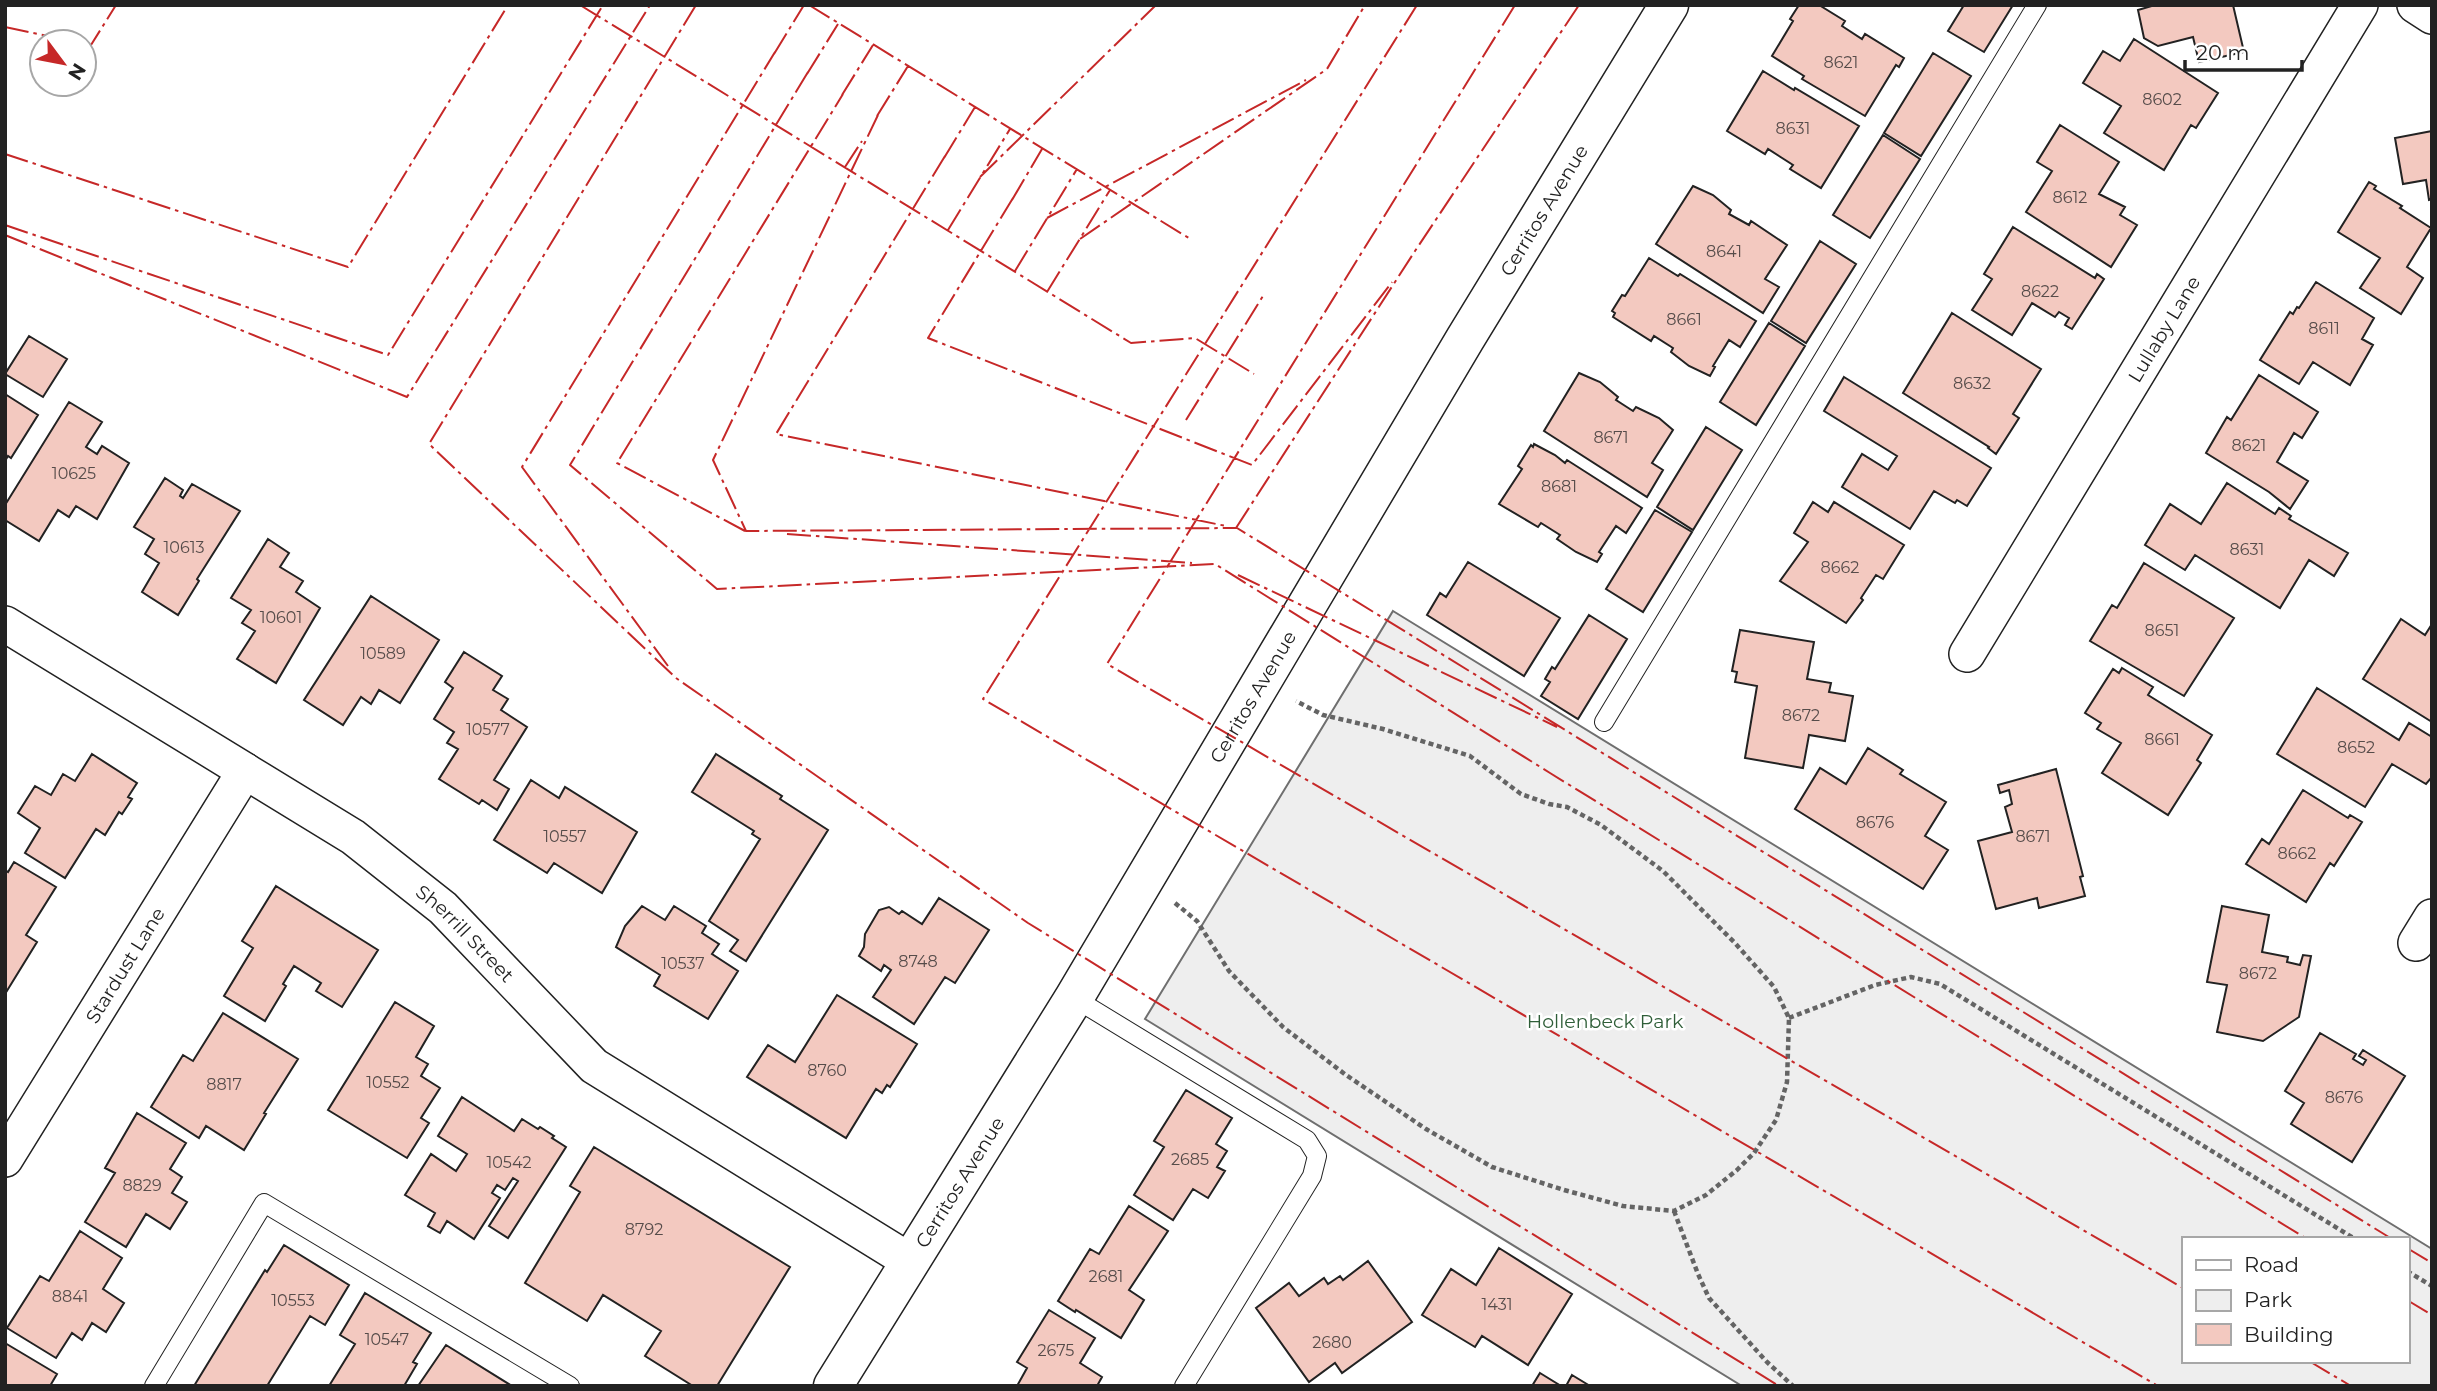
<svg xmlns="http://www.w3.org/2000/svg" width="2437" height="1391" viewBox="0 0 2437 1391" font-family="Montserrat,sans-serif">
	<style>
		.green { fill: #eee; stroke: #6f6f6f; stroke-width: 2; fill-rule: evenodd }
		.building { fill: #f3c9c0; stroke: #222; stroke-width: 2 }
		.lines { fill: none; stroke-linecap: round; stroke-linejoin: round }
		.service-casing { stroke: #222; stroke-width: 20 }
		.minor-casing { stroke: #222; stroke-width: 38 }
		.tertiary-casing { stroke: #222; stroke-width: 41 }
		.path { stroke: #646464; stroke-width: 4.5; stroke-dasharray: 5 3.5; stroke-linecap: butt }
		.service { stroke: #fff; stroke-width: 18 }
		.minor { stroke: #fff; stroke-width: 35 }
		.tertiary { stroke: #fff; stroke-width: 38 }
		.power { stroke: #c62828; stroke-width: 2; stroke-dasharray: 24 5 3.5 5; stroke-linecap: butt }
		.labels { text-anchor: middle; stroke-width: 5; stroke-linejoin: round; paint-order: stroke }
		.number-label { font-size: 16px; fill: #564c4a }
		.street-label { font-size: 19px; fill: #222; stroke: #fff }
		.park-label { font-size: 19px; fill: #2f5e38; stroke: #fff }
	</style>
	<rect width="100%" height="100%" fill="#fff"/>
	<path class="green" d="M1393,611L2432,1249V1386H1742L1145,1019ZM2183,1239H2407V1361H2183Z"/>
	<path class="building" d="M1799,5H1819L1845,21L1842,26L1862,39L1865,34L1904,58L1899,67L1896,65L1865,116L1802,79L1804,76L1772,56L1793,21L1790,19Z
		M1964,5H2013L1984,52L1948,31Z
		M2155,5H2233L2244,52L2199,62L2193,37L2158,46L2144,38L2138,10Z
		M2134,39L2218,93L2196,128L2191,125L2164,170L2104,133L2121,106L2083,83L2103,51L2120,61Z
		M1933,53L1971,76L1921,156L1884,133Z
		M1763,71L1794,90L1795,88L1859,126L1821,188L1790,169L1793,165L1768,149L1765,154L1727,131Z
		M2060,125L2119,162L2099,194L2125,207L2120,215L2137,225L2111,267L2026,212L2052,171L2037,162Z
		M2432,131V199L2429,200L2426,180L2403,184L2395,138Z
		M1883,135L1920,159L1870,238L1833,215Z
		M2369,182L2376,186L2374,189L2402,206L2400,208L2431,228L2407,267L2423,278L2401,314L2360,288L2380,258L2338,232Z
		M1693,186L1713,195L1731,210L1729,214L1749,225L1751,221L1787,245L1765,279L1779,287L1763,313L1656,244Z
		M2013,227L2095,278L2097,274L2104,279L2072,329L2065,325L2069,318L2059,312L2055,317L2032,303L2012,335L1972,310L1992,279L1984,274Z
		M1820,241L1856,264L1806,343L1771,321Z
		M1649,258L1678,276L1680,274L1756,321L1740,347L1729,340L1713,366L1715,367L1710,376L1689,366L1671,352L1673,348L1654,336L1651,341L1613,317L1615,313L1612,311L1622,295L1625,296Z
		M2316,282L2374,318L2362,339L2373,345L2350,385L2313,362L2299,384L2260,360L2290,312L2293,314L2297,307L2299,308Z
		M1952,313L2041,369L2013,414L2019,418L1996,454L1988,448L1989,447L1903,393Z
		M1769,323L1805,346L1756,425L1720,402Z
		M29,336L67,359L43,397L5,374Z
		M1579,373L1600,382L1618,397L1616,400L1633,411L1636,407L1659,418L1673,430L1652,463L1663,470L1647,497L1544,431Z
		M2259,375L2318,412L2302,438L2294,433L2277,462L2308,481L2290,509L2269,492L2206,453L2227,417L2231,420Z
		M1844,377L1991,468L1967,506L1957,500L1955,503L1934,491L1910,529L1842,487L1862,454L1888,470L1897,456L1824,411Z
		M5,394L38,415L11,458L8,456L5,461Z
		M69,402L102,422L86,447L97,454L102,446L129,463L97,519L76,506L69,517L58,510L39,541L5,520V505Z
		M1706,427L1742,450L1693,530L1657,507Z
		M1534,444L1555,455L1565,463L1567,460L1642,508L1626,533L1616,526L1599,552L1602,554L1597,562L1576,552L1557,539L1560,535L1541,523L1538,527L1499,504L1522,469L1518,466L1531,445L1533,447Z
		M165,478L183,490L180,496L183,498L192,484L240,511L197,579L199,581L178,615L142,592L159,563L145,554L154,539L134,527Z
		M2227,483L2275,514L2279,508L2291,516L2289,519L2348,553L2334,576L2309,560L2280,608L2195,555L2185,570L2145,545L2170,504L2201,524Z
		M1813,502L1828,512L1834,502L1904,545L1883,579L1876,575L1861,598L1863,600L1846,623L1780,581L1808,542L1794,533Z
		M1655,510L1692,532L1643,612L1606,589Z
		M268,539L289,553L280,567L303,581L296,592L320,608L276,683L237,659L255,631L242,623L251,610L231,598Z
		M1468,562L1560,618L1524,676L1427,615L1440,593L1446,597Z
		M2144,563L2234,618L2184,696L2090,641L2112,605L2117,608Z
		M371,596L439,640L400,703L379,690L371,704L361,697L343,725L304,700Z
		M1589,615L1627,639L1578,719L1541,696L1550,682L1545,679L1552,667L1555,669Z
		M2401,619L2425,635L2432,624V722L2363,679Z
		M1740,630L1814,642L1807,679L1831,683L1829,692L1853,696L1845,741L1809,735L1803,768L1745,758L1757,686L1735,682L1737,672L1732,671Z
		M464,652L502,676L493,690L508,699L501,710L527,727L494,780L509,789L497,810L482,800L479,804L439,779L458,749L447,743L454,732L434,719L453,688L445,682Z
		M2122,668L2153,687L2148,695L2212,735L2197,760L2201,763L2168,815L2102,773L2121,743L2097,729L2101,723L2085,713L2113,669L2119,673Z
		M2317,688L2399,740L2409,723L2432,737V777L2426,784L2392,764L2365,807L2277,754Z
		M1868,748L1903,770L1900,774L1946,802L1925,836L1948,850L1923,889L1795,809L1820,768L1846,784Z
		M92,754L137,783L128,797L132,799L122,814L119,812L105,835L96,829L65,878L25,853L40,828L18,813L35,786L51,795L63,774L75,781Z
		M716,754L782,796L780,799L828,830L746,961L730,951L738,940L709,921L760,839L752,834L754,831L692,792Z
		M2056,769L2083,876L2080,877L2085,896L2039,908L2037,898L1996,909L1978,841L2012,832L2005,807L2012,804L2009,790L2000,793L1998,785Z
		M531,780L559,798L565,787L637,832L602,893L554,863L547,873L494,840Z
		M2303,790L2348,818L2350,815L2362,822L2334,866L2330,863L2306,902L2246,864L2262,839L2269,844Z
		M14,862L56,887L26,935L37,942L5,994V870L8,872Z
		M276,886L378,950L342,1007L316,991L321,983L294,966L283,984L286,986L265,1021L224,996L253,948L242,941Z
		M939,898L989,930L955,983L945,977L914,1024L873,997L891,970L884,965L881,971L859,956L864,947L865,934L879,910L889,907L899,914L902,911L922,924Z
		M642,906L665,920L674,906L706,926L702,933L719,944L712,954L738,971L708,1019L654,986L660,975L616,947L625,926Z
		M2222,906L2269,915L2262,952L2288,957L2287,962L2300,965L2303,955L2311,956L2299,1017L2263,1041L2217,1032L2227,985L2207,982Z
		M837,995L917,1044L890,1087L887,1085L882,1093L876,1089L846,1138L747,1077L768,1045L795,1062Z
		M395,1002L434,1026L416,1057L428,1064L421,1076L440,1088L421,1118L429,1123L407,1158L328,1110Z
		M223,1013L298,1059L264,1113L266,1114L244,1150L206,1126L199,1138L151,1107L183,1055L193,1061Z
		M2320,1033L2356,1054L2353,1059L2363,1065L2366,1060L2359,1056L2363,1050L2405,1076L2352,1162L2291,1124L2304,1103L2285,1091Z
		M1186,1090L1232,1118L1216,1144L1227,1151L1217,1167L1225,1171L1208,1198L1193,1189L1173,1220L1134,1195L1164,1147L1154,1141Z
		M462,1097L514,1131L522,1119L538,1129L540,1127L554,1136L552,1138L566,1147L508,1238L489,1226L518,1181L513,1178L505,1190L497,1185L492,1193L500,1198L474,1239L447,1221L440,1233L428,1226L435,1213L405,1195L431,1154L456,1171L467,1154L438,1136Z
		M137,1113L186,1143L170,1169L182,1177L172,1193L187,1202L170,1229L146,1214L126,1247L85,1222L115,1173L105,1168Z
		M594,1147L790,1267L717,1386H693L645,1356L661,1331L603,1295L587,1321L525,1283L580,1192L570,1186Z
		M1129,1206L1168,1231L1129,1290L1144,1300L1121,1338L1076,1310L1075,1312L1058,1301L1090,1249L1099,1254Z
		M80,1231L122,1258L103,1289L124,1303L106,1332L92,1323L82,1340L72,1333L56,1358L7,1328L40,1276L49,1281Z
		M284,1245L349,1285L325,1325L310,1316L267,1386H194L265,1270L267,1272Z
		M1499,1248L1572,1294L1528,1365L1482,1336L1475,1347L1422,1315L1451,1269L1476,1285Z
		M1368,1261L1412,1322L1342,1373L1335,1363L1309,1382L1256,1308L1289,1283L1299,1296L1324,1278L1328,1284L1340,1276L1343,1280Z
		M365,1293L431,1333L413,1362L417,1364L404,1386H329L355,1344L340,1335Z
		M1049,1310L1095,1338L1080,1363L1102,1377L1097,1386H1017L1027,1368L1017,1362Z
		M5,1343L57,1374L50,1386H5Z
		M446,1345L512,1386H418Z
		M1540,1373L1561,1386H1532Z
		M1572,1375L1590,1386H1566Z"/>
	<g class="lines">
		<g class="service-casing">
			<path id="service" d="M1604,722L2037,5
				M1074,998L1307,1140L1317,1156L1312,1176L1184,1386
				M154,1386L264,1203L570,1386"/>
		</g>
		<g class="minor-casing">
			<g id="minor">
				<path d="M2415,5L2432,16"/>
				<path id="s1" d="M5,624L353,837L443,908L594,1066L911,1262"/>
				<path id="s2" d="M1967,654L2360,5"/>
				<path d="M2416,943L2432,917"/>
				<path id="s3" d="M5,1159L245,771"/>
			</g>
		</g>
		<g class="tertiary-casing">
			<g id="tertiary">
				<path id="s4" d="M833,1386L1074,998L1465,339L1669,5"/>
			</g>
		</g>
		<path class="path" d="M1175,903L1197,921L1229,971L1283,1027L1346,1075L1426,1129L1492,1167L1564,1190L1623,1206L1674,1211L1706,1195L1737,1170L1754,1153L1776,1120L1787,1082L1789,1018L1774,987L1735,943L1663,871L1601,825L1567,807L1549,804L1521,794L1470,756L1383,729L1323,715L1296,701
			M1789,1018L1875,985L1911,977L1940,984L2355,1239
			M1674,1211L1698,1274L1709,1298L1767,1362L1793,1386
			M2407,1271L2432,1286"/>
		<use href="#service" class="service"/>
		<use href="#minor" class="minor"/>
		<use href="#tertiary" class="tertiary"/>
		<path class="power" d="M580,5L1131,343L1195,338L1254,374
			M696,5L429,444L676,678L1028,923L1779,1386
			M809,5L1192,240
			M1417,5L983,699L2158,1386
			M1515,5L1107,664L2183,1288
			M5,27L76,42
			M84,44L91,45L116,5
			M774,54L804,5
			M808,72L570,465L717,589L1215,564L1550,773L2307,1239
			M807,74L838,24
			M842,95L873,45
			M878,115L713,460L746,531L1237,528L2392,1239
			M877,116L908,66
			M5,154L348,267L508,5
			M945,156L776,434L1226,526
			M944,158L975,107
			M845,167L862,141
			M980,177L1156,5
			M1013,198L928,338L1252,465L1392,282
			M1012,200L1042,149
			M1047,218L1306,80
			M5,225L388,355L603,5
			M948,230L1010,129
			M5,235L407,397L650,5
			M1080,239L1327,69L1365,5
			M1015,271L1077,169
			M1047,292L1110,190
			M1186,420L1263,296
			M1236,528L1415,251L1579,5
			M745,531L617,463L843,94
			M787,534L1192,563
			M1238,575L1557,727
			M668,666L522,467L775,52
			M2407,1248L2432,1263
			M2407,1300L2432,1315
			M2309,1361L2351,1386"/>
	</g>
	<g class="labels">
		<g class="number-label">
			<text x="1841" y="68">8621</text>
			<text x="2162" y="105">8602</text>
			<text x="1793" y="134">8631</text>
			<text x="2070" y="203">8612</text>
			<text x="1724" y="257">8641</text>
			<text x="2040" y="297">8622</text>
			<text x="1684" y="325">8661</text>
			<text x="2324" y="334">8611</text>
			<text x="1972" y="389">8632</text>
			<text x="1611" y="443">8671</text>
			<text x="2249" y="451">8621</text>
			<text x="74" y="479">10625</text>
			<text x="1559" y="492">8681</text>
			<text x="184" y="553">10613</text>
			<text x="2247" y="555">8631</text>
			<text x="1840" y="573">8662</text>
			<text x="281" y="623">10601</text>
			<text x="2162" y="636">8651</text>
			<text x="383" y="659">10589</text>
			<text x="1801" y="721">8672</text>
			<text x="488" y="735">10577</text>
			<text x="2162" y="745">8661</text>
			<text x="2356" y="753">8652</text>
			<text x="1875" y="828">8676</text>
			<text x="565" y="842">10557</text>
			<text x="2033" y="842">8671</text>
			<text x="2297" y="859">8662</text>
			<text x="918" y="967">8748</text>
			<text x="683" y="969">10537</text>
			<text x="2258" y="979">8672</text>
			<text x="827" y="1076">8760</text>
			<text x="388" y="1088">10552</text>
			<text x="224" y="1090">8817</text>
			<text x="2344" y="1103">8676</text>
			<text x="1190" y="1165">2685</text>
			<text x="509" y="1168">10542</text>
			<text x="142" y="1191">8829</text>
			<text x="644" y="1235">8792</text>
			<text x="1106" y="1282">2681</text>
			<text x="70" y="1302">8841</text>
			<text x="293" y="1306">10553</text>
			<text x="1497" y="1310">1431</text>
			<text x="387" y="1345">10547</text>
			<text x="1332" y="1348">2680</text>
			<text x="1056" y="1356">2675</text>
		</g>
		<g class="street-label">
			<text dy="7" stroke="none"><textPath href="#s4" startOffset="1374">Cerritos Avenue</textPath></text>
			<text dy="7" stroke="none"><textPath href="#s2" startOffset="380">Lullaby Lane</textPath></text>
			<text dy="7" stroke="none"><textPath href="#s4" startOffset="807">Cerritos Avenue</textPath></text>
			<text dy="7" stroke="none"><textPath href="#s1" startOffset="556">Sherrill Street</textPath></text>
			<text dy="7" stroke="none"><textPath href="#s3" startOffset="228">Stardust Lane</textPath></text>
			<text dy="7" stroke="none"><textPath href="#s4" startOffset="240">Cerritos Avenue</textPath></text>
		</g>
		<g class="park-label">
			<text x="1605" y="1028">Hollenbeck Park</text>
		</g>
	</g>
	<rect width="2437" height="1391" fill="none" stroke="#222222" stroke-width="14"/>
	<rect x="2182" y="1237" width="228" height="126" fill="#ffffff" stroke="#a7a7a7" stroke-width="2"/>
	<rect x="2196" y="1260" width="35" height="10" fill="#ffffff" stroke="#a7a7a7" stroke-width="2"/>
	<text x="2244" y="1272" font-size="21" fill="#222222">Road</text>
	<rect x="2196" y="1290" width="35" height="21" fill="#eeeeee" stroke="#a7a7a7" stroke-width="2"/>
	<text x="2244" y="1307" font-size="21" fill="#222222">Park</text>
	<rect x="2196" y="1324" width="35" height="21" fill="#f3c9c0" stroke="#a7a7a7" stroke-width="2"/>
	<text x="2244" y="1342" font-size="21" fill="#222222">Building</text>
	<g transform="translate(63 63) rotate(122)"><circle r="33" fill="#ffffff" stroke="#a7a7a7" stroke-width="2"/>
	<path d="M0-5L12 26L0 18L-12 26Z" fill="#c62828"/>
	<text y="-10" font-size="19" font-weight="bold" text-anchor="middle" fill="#222222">N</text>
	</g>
	<path d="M2185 60v10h117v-10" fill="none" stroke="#222222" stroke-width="3.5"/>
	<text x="2196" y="60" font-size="21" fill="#222222" stroke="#ffffff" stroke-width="5" paint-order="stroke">20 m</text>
</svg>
